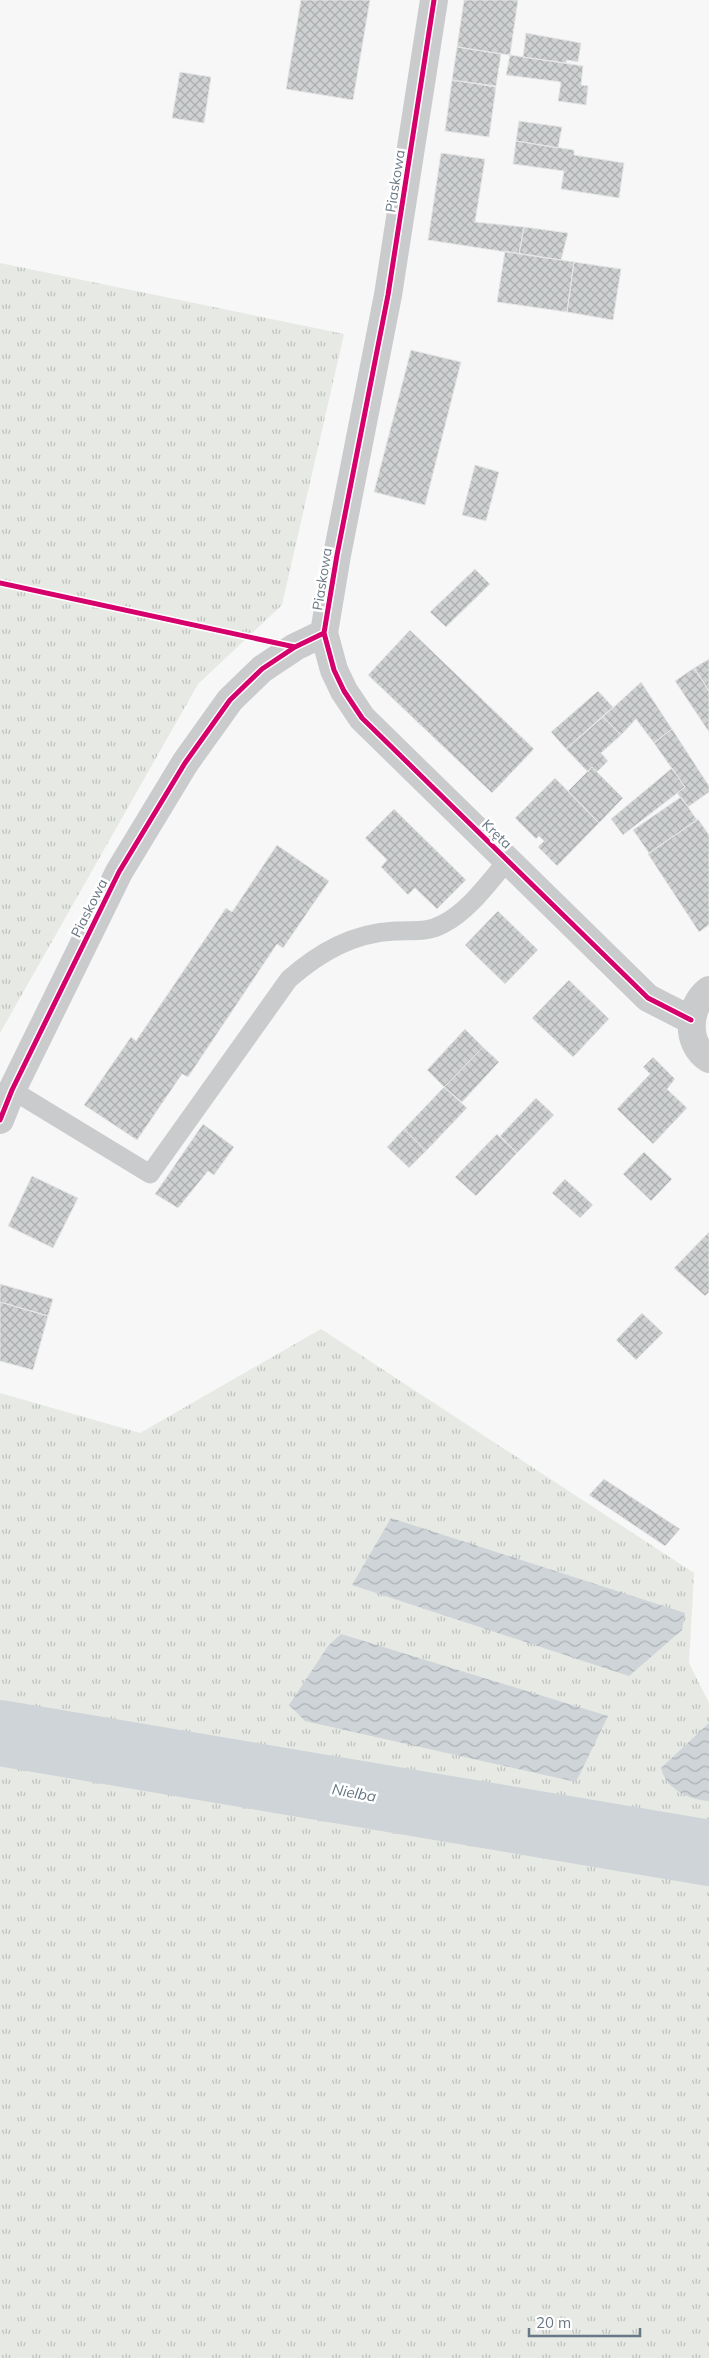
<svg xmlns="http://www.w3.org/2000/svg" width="709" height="2358" viewBox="0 0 709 2358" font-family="Mulish,sans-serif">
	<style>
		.grass { fill: url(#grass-tufts) }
		.water { fill: url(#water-waves) }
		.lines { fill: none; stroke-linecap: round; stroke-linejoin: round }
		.river { stroke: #ced4d8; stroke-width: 66 }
		.building { fill: url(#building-cross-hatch); stroke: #e6e6e6 }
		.service { stroke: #cacbcc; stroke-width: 19 }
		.minor { stroke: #cacbcc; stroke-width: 28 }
		.cycleway-casing { stroke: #fff; stroke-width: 8 }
		.cycleway { stroke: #d6006c; stroke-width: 5 }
		.labels { text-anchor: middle; stroke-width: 5; stroke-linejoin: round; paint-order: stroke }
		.street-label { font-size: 14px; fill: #697885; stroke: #fff }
		.water-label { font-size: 15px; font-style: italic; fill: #657881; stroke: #fff }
	</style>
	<defs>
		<pattern id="grass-tufts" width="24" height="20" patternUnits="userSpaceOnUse" patternTransform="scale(1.25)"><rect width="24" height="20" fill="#e6e9e4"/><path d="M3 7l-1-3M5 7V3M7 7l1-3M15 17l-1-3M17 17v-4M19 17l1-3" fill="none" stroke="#bec2be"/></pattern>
		<pattern id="water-waves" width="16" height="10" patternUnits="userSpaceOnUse" patternTransform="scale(1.25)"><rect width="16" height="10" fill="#ced4d8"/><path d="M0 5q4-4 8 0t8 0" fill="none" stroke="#abb1b5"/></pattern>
		<pattern id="building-cross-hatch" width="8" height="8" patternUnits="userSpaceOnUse" patternTransform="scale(1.25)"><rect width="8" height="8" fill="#ced0d1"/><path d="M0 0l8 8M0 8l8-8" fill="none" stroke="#abaeaf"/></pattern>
	</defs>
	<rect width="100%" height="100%" fill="#f7f7f7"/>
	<path class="grass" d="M0,263L344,334L282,605L198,684L0,1033Z
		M321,1329L694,1573L689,1663L709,1703V2358H0V1393L140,1433Z"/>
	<path class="water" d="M391,1518L685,1613L682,1630L629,1676L352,1585Z
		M341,1634L608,1716L576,1782L305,1721L289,1705L328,1646Z
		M709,1723V1801C689,1800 666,1789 661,1768Z"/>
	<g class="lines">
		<path class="river" d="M0,1733L709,1853"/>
	</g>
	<path class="building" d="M301,0H370L353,100L286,89Z
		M464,0H518L510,55L457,47Z
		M526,33L581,43L578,62L567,60L566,63L523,57Z
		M457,47L501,54L496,86L452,80Z
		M510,55L583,66L581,85L588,86L586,105L558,101L561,82L506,75Z
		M180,72L211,77L204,123L172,118Z
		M452,80L496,87L489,137L445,131Z
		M519,121L562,127L558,148L516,141Z
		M516,141L574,150V155L624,163L619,198L561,189L564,171L513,164Z
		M441,153L485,159L475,222L524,227L519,254L428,240Z
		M524,227L568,233L561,260L519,254Z
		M505,251L574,262L567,312L497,302Z
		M574,262L621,269L613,320L567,312Z
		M411,350L461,362L425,505L374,492Z
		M475,465L499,472L486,521L462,515Z
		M475,569L490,584L446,627L430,612Z
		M410,630L534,749L492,793L368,675Z
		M709,659V691L694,668Z
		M694,668L709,691V732L675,681Z
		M641,682L672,729L654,743L636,719L621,735L603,717Z
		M598,691L613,707L566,749L551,732Z
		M603,717L621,735L601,753L608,761L597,772L592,767L588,772L566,749Z
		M672,729L709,786V792L688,807L677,793L685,787L654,743Z
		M592,767L623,798L599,823L568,791Z
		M672,768L685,787L623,835L611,819Z
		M555,778L599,823L557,866L538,847L544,841L539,836L536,839L515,818Z
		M681,797L697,820L649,853L633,830Z
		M394,809L466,880L437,909L415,888L408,895L381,867L387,860L365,838Z
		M698,819L709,835V925L699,932L648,854Z
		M277,845L329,881L283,948L277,944L188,1077L182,1074L137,1140L84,1105L131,1037L136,1041L226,908L232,912Z
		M498,911L538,950L505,984L465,945Z
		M569,980L609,1019L573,1057L532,1018Z
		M465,1029L483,1047L444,1087L427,1070Z
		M483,1047L499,1062L462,1102L444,1087Z
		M653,1057L675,1079L667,1089L687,1108L653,1144L617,1109L650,1074L643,1067Z
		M444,1087L467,1108L426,1151L404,1129Z
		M536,1098L554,1115L517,1153L500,1136Z
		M203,1124L234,1147L214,1175L208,1171L178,1208L155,1194Z
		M404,1129L426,1151L409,1168L387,1147Z
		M497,1134L517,1153L476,1196L455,1177Z
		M644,1152L672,1179L651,1201L623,1174Z
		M32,1176L78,1198L53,1248L8,1226Z
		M565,1179L593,1205L580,1218L552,1193Z
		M709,1232V1292L705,1296L674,1268Z
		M0,1284L53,1299L48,1316L0,1302Z
		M0,1302L48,1316L33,1370L0,1361Z
		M642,1313L663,1333L636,1360L616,1340Z
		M604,1479L680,1529L665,1546L589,1495Z"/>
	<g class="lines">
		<path class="service" d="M12,1090L150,1174L289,979C320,952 353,933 395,931C412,930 427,933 443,924C469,911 489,882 508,860"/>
		<path class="minor" d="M434,0L388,295L337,555L324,633L334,670L344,691L362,718L648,998L691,1020
			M709,990C688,1006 684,1043 709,1059
			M0,1120L12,1090L119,872L185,763L230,700L262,669L295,647L324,633"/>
		<g class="cycleway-casing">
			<path id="cycleway" d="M434,0L388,295L337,555L324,633L334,670L344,691L362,718L648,998L691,1020
				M0,583L295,647
				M0,1120L12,1090L119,872L185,763L230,700L262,669L295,647L324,633"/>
		</g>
		<use href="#cycleway" class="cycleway"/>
	</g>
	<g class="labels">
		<g class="street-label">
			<text transform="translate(395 181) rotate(-81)" y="5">Piaskowa</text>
			<text transform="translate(322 579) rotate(-81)" y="5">Piaskowa</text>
			<text transform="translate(497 834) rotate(44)" y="5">Kręta</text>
			<text transform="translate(89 908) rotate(-63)" y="5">Piaskowa</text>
		</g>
		<g class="water-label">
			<text transform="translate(354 1793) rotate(10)" y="5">Nielba</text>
		</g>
	</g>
	<path d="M529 2328v8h111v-8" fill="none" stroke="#697885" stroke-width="2.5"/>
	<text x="536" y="2328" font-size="15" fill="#697885" stroke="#ffffff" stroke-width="4" paint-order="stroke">20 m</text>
</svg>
